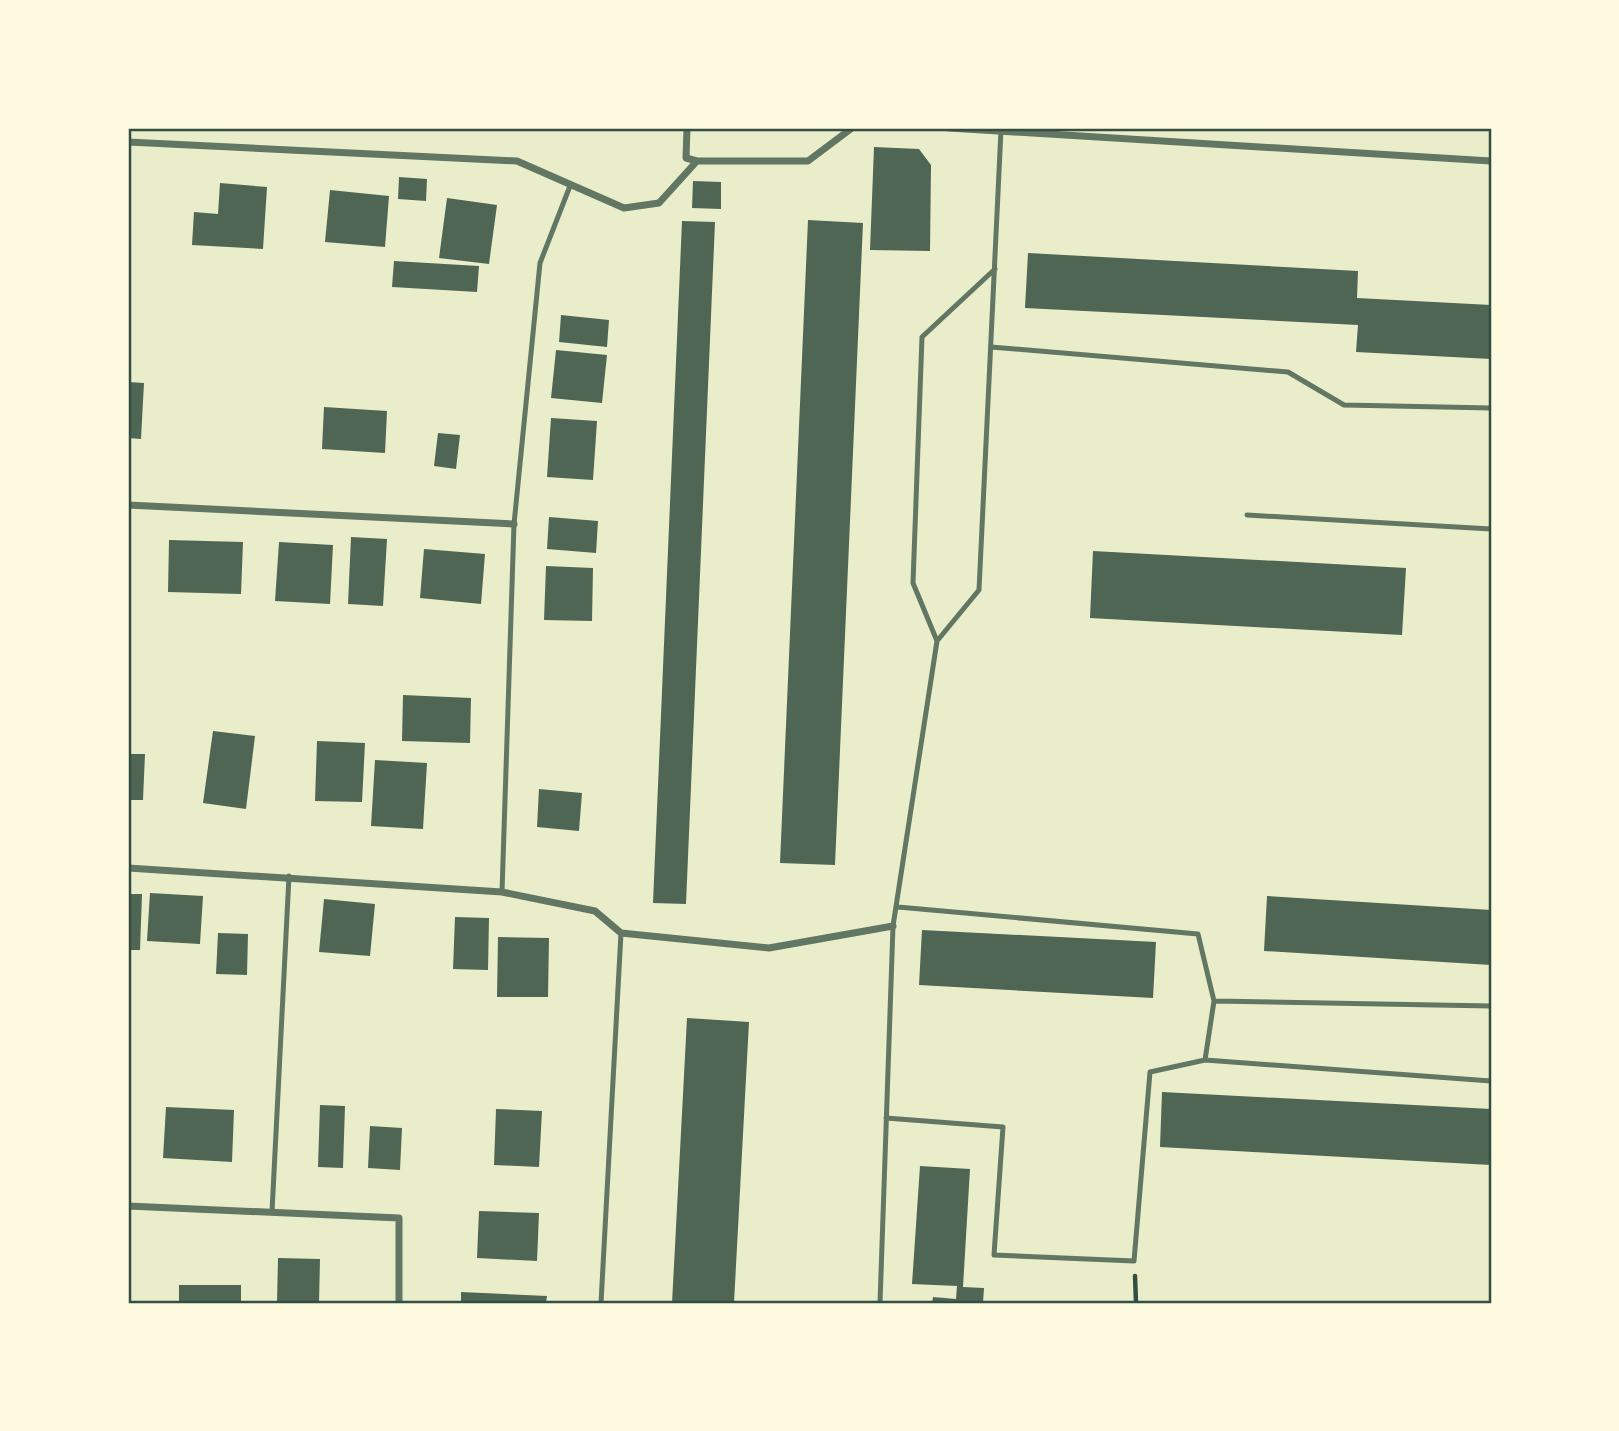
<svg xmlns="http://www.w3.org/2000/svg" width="1619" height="1431" viewBox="0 0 1619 1431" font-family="Inter,sans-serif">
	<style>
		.building { fill: #4f6655 }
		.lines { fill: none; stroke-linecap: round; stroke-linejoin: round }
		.path { stroke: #344e41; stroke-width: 4.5 }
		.service { stroke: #617663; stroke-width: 5 }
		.minor { stroke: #617663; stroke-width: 7 }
		.neatline { fill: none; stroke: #344e41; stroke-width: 2.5 }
	</style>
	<rect width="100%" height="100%" fill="#e9edc9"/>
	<path class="building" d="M874,147L919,149L931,165L930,251L870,250Z
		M399,177L427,179L426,201L398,199Z
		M693,181L721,182V209L692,208Z
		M220,183L267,187L263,249L192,245L194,212L218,214Z
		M330,190L389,196L385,247L325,242Z
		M447,198L497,205L489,264L439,258Z
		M808,220L863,223L835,865L780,863Z
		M682,221L715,222L686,904L653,903Z
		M1028,253L1358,271L1357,298L1491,305V359L1356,352L1358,325L1025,308Z
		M394,261L479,266L477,292L392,287Z
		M561,315L609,320L607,347L559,342Z
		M556,350L607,355L602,403L551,398Z
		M128,382L144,383L141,439L128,438Z
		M324,407L387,411L385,453L322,449Z
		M551,418L597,421L593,480L547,477Z
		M438,433L460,435L456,469L434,466Z
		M549,517L598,521L596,553L547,549Z
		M351,537L387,539L383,606L348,604Z
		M169,540L243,542L241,594L168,592Z
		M279,542L333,545L330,604L275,601Z
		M424,549L485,554L481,604L420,598Z
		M1093,551L1406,568L1402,635L1090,618Z
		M546,566L593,568L592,621L544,620Z
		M403,695L471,698L470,743L402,741Z
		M213,731L255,736L246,809L203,803Z
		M317,741L365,743L362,802L315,801Z
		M128,754H145L143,800H128Z
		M375,760L427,763L423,829L371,826Z
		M539,789L582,793L579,831L537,827Z
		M150,893L203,896L200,944L147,941Z
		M128,894H142L140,950H128Z
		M1267,896L1491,910V965L1264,951Z
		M324,899L375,904L370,956L319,952Z
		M455,917L489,918L488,970L453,969Z
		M922,930L1156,942L1153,998L919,985Z
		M218,933L248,934L247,975L216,974Z
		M498,937L549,938L548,997H497Z
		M687,1018L749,1022L734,1303H672Z
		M1162,1092L1491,1109V1165L1160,1147Z
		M320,1105L345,1106L343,1168L318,1167Z
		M166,1107L234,1110L232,1162L163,1158Z
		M496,1109L542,1111L539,1167L494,1165Z
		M370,1126L402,1128L400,1170L368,1168Z
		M920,1166L970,1169L963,1287L984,1288L983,1303H932L933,1297L956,1299L957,1286L912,1284Z
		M479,1211L539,1213L537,1261L477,1258Z
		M278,1258L320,1259L319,1303H277Z
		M179,1285H241V1303H179Z
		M461,1292L547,1296L546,1303H461Z"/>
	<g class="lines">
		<path class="path" d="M1135,1276L1136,1303"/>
		<path class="service" d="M991,347L1288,372L1344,405L1491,408
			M1247,515L1491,529
			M937,641L913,583L922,337L995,269
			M502,892L514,524L540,263L570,186
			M1214,1001L1491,1006
			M1205,1060L1491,1081
			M886,1118L1003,1127L994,1255L1134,1261L1150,1072L1205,1060L1214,1001L1198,934L898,907
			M272,1212L289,876
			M601,1303L621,933
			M880,1303L893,926L937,641L979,590L1001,130"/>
		<path class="minor" d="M687,128L686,158L697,161
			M949,128L1491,161
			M128,142L517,161L624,208L659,203L697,161H808L852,128
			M128,505L514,524
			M128,868L502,892L595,911L621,933L769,948L893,926
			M128,1206L399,1218V1303"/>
	</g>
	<rect width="1619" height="1431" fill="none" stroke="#fefae0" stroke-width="259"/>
	<rect x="130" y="130" width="1360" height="1172" class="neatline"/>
</svg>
